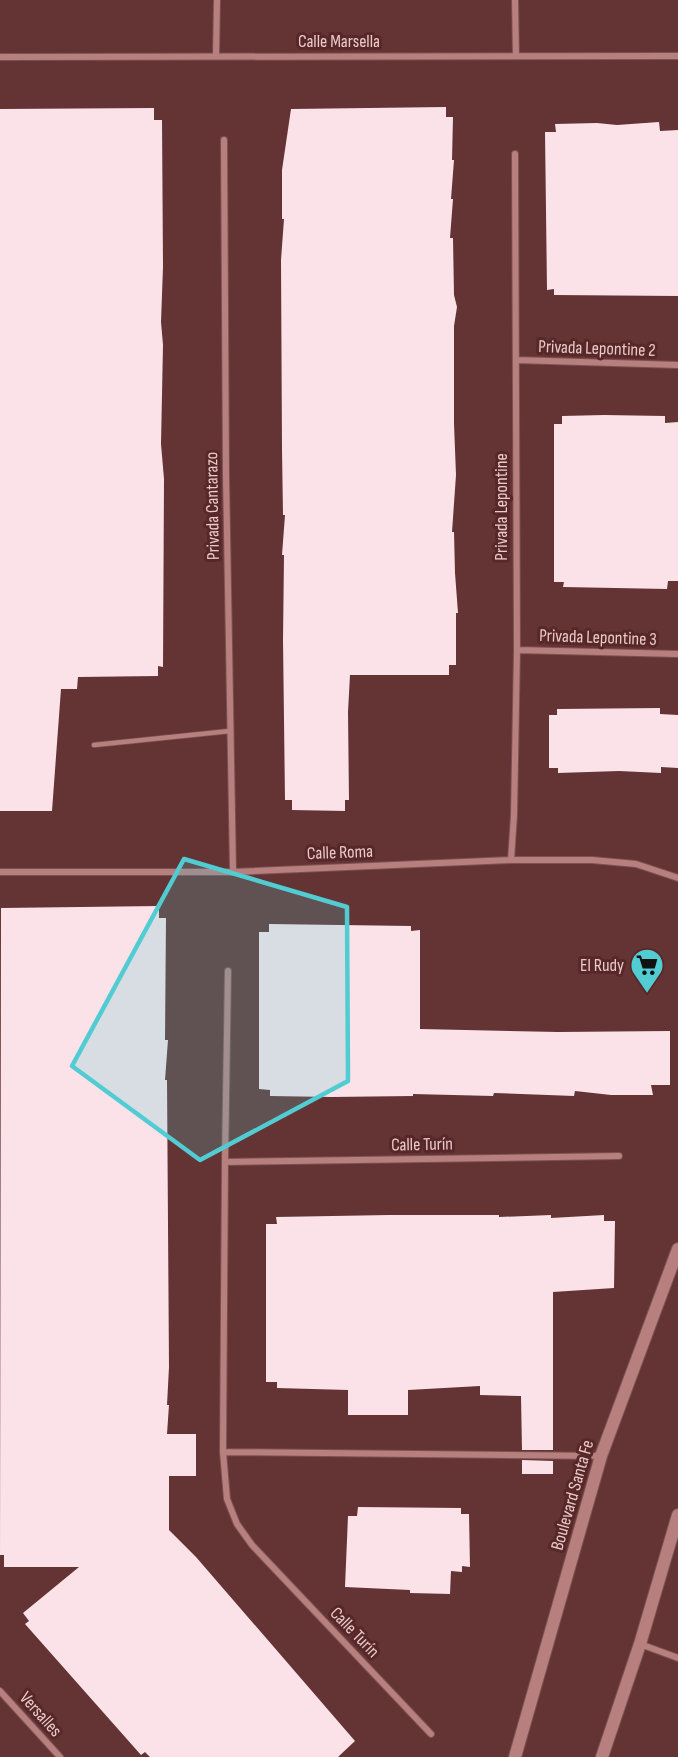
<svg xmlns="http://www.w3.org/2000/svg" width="678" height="1757" viewBox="0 0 678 1757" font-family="'Sofia Sans Condensed',sans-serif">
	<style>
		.building { fill: #fae2e8 }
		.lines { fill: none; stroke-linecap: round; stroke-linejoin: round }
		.service-casing { stroke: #7a5253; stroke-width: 6 }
		.minor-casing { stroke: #7a5253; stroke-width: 8 }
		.secondary-casing { stroke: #7a5253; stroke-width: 14 }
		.service { stroke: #b77f7e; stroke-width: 4.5 }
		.minor { stroke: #b77f7e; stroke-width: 6 }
		.secondary { stroke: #b77f7e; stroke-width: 12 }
		.marked { fill: #51ccd2; fill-opacity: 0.2; stroke: #51ccd2; stroke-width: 4.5; stroke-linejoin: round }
		.labels { text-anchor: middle; stroke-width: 6; stroke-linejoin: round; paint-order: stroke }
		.street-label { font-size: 18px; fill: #e9cac9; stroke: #582829 }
		.poi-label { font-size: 18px; fill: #e9cac9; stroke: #582829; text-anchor: end }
	</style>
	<rect width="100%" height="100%" fill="#643333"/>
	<path class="building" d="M446,107V117H453L452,160H454L451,199H453L450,238H453L454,295L457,307L454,326V424L456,475L452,532H454L455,573L458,613H456V665H449V675H350L348,712L349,800H345V811L292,810V800H285L283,640L284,555H282L285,515H283L282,450L281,260L284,219H282V170L291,109Z
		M154,108V120H162L163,267L161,322L163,345L161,444L164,479L163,667L158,666V676L78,677L77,689H61L52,811H0V109Z
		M659,122L660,131L678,130V296L554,295V289L547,290L545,132H556L555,124L597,123L617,125Z
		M604,415L665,416V423L678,422V581H668L667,589L563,587L564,582H554V424H562V416Z
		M660,708V714L678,715V768L661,767V773L619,771L558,773V768H549V715H557V709Z
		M159,906V918H166L165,1040H168L165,1080H167L169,1367L167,1405H169L167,1434H196V1476H169V1530L196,1557L355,1741L338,1757H150L145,1752L141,1755L25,1624L29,1621L23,1613L79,1567H4V1555H0L1,908Z
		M269,924L411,926V931L420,930V1029L558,1032L670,1031V1085H651L653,1095H611L575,1091L574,1096L494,1093L493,1096L413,1094V1096L331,1097L270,1096V1090L259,1089V932H269Z
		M389,1215H499V1217L551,1215V1218L604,1215V1221H615L614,1288L553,1292V1450H522L521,1396L480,1395V1386L408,1390V1415H348V1390L277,1388V1382H266V1224H277L276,1217Z
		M522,1460L553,1461V1474H522Z
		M358,1507L461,1508V1514H469L470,1567L462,1566V1572L451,1571L450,1594L410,1593V1590L345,1587L348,1516H357Z"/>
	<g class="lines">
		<g class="service-casing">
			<path id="service" d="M94,745L230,731"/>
		</g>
		<g class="minor-casing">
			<path id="minor" d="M515,0L516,56
				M216,56L217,0
				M0,57L678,56
				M224,140L226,475L233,872
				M516,360L678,365
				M517,650L678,654
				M511,860L514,815L517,650L515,154
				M0,872H233L511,860H592L636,864L678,878
				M228,971L225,1162L223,1452L227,1499L237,1524L252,1545L431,1734
				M225,1162L619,1156
				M223,1452L601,1456
				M640,1644L678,1658
				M0,1691L60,1757"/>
		</g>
		<g class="secondary-casing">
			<path id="secondary" d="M515,1757L601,1456L678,1249
				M602,1757L640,1644L678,1515"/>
		</g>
		<use href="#service" class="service"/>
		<use href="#minor" class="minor"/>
		<use href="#secondary" class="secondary"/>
	</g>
	<path class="marked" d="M184,859L347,907L348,1081L200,1160L72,1066Z"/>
	<defs>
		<g id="supermarket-pin" transform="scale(1.725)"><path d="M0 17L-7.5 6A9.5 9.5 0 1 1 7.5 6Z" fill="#51ccd2" stroke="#582829"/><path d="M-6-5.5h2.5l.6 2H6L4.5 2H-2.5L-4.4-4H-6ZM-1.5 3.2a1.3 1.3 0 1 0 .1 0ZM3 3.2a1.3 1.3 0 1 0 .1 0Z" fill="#111"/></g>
	</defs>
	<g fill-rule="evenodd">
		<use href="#supermarket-pin" x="647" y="965"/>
	</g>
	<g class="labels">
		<g class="street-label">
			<text x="339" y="47">Calle Marsella</text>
			<text transform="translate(597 348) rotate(2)" y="6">Privada Lepontine 2</text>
			<text transform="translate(212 506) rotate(-91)" y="6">Privada Cantarazo</text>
			<text transform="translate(501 507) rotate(-90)" y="6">Privada Lepontine</text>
			<text transform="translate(598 637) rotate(2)" y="6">Privada Lepontine 3</text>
			<text transform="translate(340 852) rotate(-2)" y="6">Calle Roma</text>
			<text transform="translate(422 1144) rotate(-1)" y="6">Calle Turín</text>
			<text transform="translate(572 1495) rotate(-74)" y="6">Boulevard Santa Fe</text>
			<text transform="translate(355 1632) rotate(46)" y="6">Calle Turín</text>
			<text transform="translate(41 1714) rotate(48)" y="6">Versalles</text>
		</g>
		<g class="poi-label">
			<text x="624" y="971">El Rudy</text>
		</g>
	</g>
</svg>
